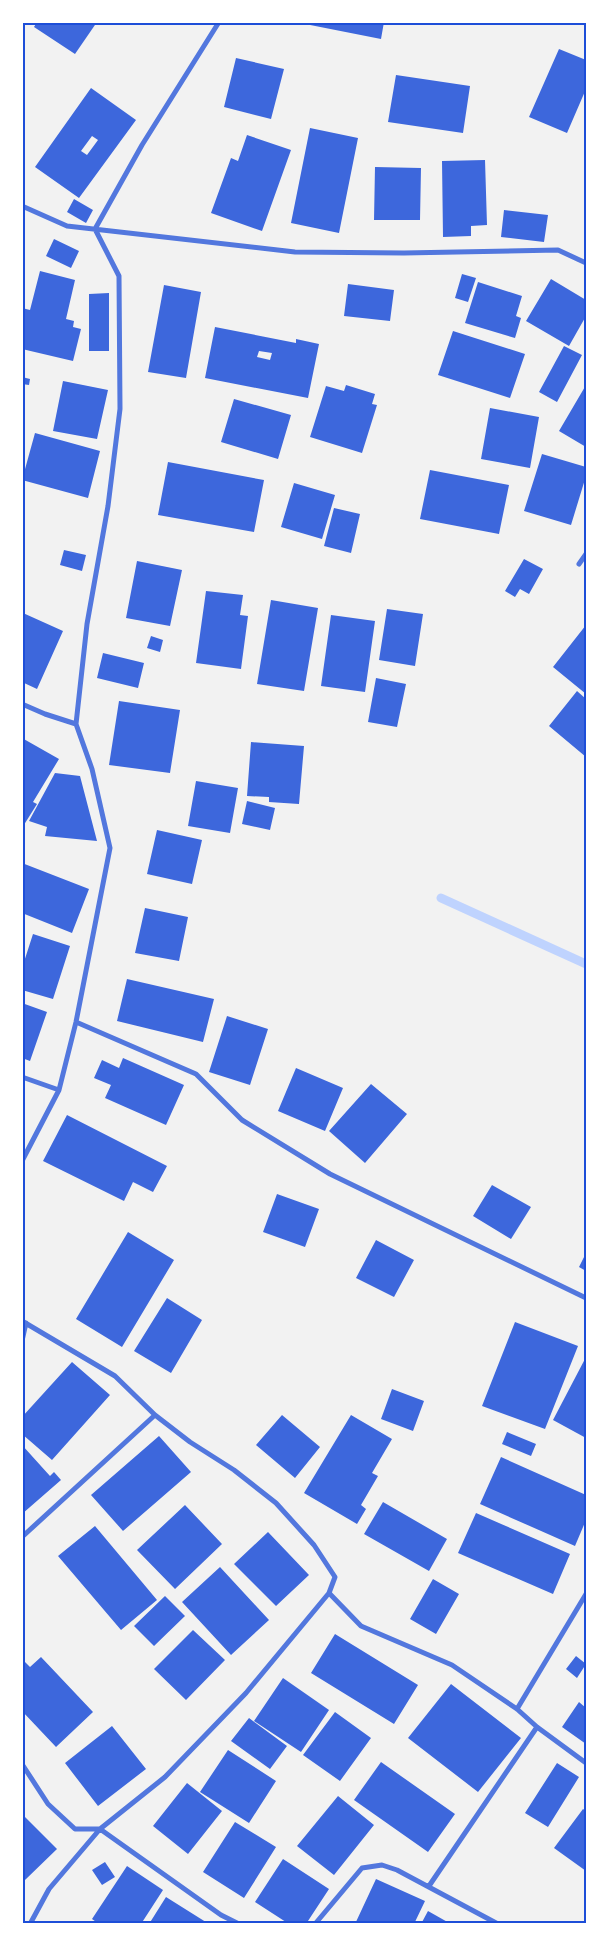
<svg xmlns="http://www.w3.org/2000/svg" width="609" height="1946" viewBox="0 0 609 1946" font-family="Jost,sans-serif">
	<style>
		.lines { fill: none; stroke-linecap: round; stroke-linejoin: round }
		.stream { stroke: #bfd3fe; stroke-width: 9 }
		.building { fill: #3d67dc; fill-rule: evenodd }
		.minor { stroke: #5277de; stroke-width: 5 }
		.neatline { fill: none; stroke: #1d4ed8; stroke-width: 2 }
	</style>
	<rect width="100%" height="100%" fill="#f2f2f2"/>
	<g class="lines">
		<path class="stream" d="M441,898L586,964"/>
	</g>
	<path class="building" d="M37,22H97L75,54L34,27Z
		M295,22H384L381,39Z
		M559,49L586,60V89L567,133L529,117Z
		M236,58L284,69L271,119L224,107Z
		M396,75L470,86L463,133L388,122Z
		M91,88L136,120L79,198L35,167ZM92,136L98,140L87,155L81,151Z
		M310,128L358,138L339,233L291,223Z
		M247,135L291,150L262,231L211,213L231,158L238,161Z
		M485,160L487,225L471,226V236L443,237L442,161Z
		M375,167L421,168L420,220H374Z
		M74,199L93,210L86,223L67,212Z
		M504,210L548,215L544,242L501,237Z
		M54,239L79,251L71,268L46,256Z
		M40,271L75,280L66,319L74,321L73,327L81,329L73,361L22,349V308L30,310Z
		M462,274L476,278L468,302L455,298Z
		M551,279L586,300V316L569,346L526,321Z
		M478,282L522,296L516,316L521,318L515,338L465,323Z
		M348,284L394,290L390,321L344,316Z
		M164,285L201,292L186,378L148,372Z
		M109,293V351H89V294Z
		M215,327L296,343V339L319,344L308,398L205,378ZM259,351L272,353L270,360L257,357Z
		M453,331L525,354L510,398L438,375Z
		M564,346L582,355L557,402L539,392Z
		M22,377L30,379L29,385L22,384Z
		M63,381L108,390L97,439L53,431Z
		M346,385L375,394L372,404L377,405L362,453L310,437L326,386L344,391Z
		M586,385V447L559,431Z
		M234,399L291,415L278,459L221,442Z
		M490,408L539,417L530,468L481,459Z
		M35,433L100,451L88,498L22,480Z
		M542,454L586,467V476L571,525L524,511Z
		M168,462L264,480L254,532L158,515Z
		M430,470L509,485L499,534L420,519Z
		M294,483L335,495L322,539L281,527Z
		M334,508L360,514L351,553L324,546Z
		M64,550L86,555L82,571L60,565Z
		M524,559L543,569L529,594L520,589L515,597L505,591Z
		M137,561L182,570L170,626L126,618Z
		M206,591L243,595L240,615L248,616L241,669L196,663Z
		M271,600L318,608L304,691L257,684Z
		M387,609L423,614L415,666L379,660Z
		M23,613L63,631L37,689L22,682Z
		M331,615L375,621L365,692L321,686Z
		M586,625V694L553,667Z
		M151,636L163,640L160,652L147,648Z
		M103,653L144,663L138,688L97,678Z
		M376,678L406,684L397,727L368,722Z
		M577,691L586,699V757L549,726Z
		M119,701L180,710L170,773L109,765Z
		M22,738L59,759L33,802L37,804L22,828Z
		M251,742L304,746L299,804L269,802V797L247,796Z
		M55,773L80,776L97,841L45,836L47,827L29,821Z
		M196,781L238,788L230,833L188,826Z
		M247,801L275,808L270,830L242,824Z
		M157,830L202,840L192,884L147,874Z
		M22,863L89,889L72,933L22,913Z
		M145,908L188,917L179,961L135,953Z
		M33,934L70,946L53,999L22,990V968Z
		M127,979L214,999L203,1042L117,1021Z
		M22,1003L47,1012L30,1061L22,1058Z
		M227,1016L268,1029L250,1085L209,1072Z
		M123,1058L184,1085L166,1125L105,1098L111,1085L94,1078L102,1060L119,1068Z
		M296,1068L343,1088L325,1131L278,1111Z
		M371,1084L407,1114L365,1163L329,1131Z
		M67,1115L167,1166L153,1192L133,1182L124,1201L43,1161Z
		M492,1185L531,1207L511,1239L473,1216Z
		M277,1194L319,1209L305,1247L263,1232Z
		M128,1232L174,1260L122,1347L76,1319Z
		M376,1240L414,1260L394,1297L356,1278Z
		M586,1253V1271L579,1267Z
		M167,1298L202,1320L171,1373L134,1351Z
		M515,1322L578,1346L545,1429L482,1406Z
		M586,1357V1438L553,1420Z
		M72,1362L110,1395L52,1460L22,1434V1417Z
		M392,1389L424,1401L413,1431L381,1419Z
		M282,1415L320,1447L295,1478L256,1445Z
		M351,1415L392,1439L372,1473L378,1476L361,1505L366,1509L357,1524L304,1493Z
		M507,1432L536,1444L531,1456L502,1444Z
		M159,1436L191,1472L123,1531L91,1495Z
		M22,1445L50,1476L54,1472L61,1480L22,1514Z
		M501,1457L586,1495V1520L575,1546L480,1504Z
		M383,1502L447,1539L429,1571L364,1534Z
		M185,1505L222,1544L175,1589L137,1550Z
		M476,1513L570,1554L553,1594L458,1553Z
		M95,1526L157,1600L121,1630L58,1556Z
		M268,1532L309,1575L276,1606L234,1564Z
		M220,1567L269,1620L231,1655L182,1602Z
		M433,1579L459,1594L436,1634L410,1619Z
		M165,1596L185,1616L154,1646L134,1626Z
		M193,1630L225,1660L186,1700L154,1669Z
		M335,1634L418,1685L394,1724L311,1673Z
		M576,1656L586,1664L577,1678L566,1669Z
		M41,1657L93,1712L56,1747L22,1711V1659L30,1667Z
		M283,1678L329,1710L301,1752L254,1721Z
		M451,1684L521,1738L478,1792L408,1738Z
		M579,1702L586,1708V1744L562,1727Z
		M335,1712L371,1738L340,1781L303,1755Z
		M249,1718L287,1746L270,1769L231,1741Z
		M112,1726L146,1769L98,1806L65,1763Z
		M228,1750L276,1781L249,1823L200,1792Z
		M381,1762L455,1814L428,1852L354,1800Z
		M557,1763L579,1777L548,1827L525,1813Z
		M187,1783L222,1811L188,1854L153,1826Z
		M338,1796L374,1825L334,1875L297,1846Z
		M583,1809L586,1811V1871L554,1848Z
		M22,1814L57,1849L25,1880L22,1877Z
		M235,1822L276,1847L244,1898L203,1872Z
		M283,1859L329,1889L306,1924H289L255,1902Z
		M105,1862L115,1877L102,1885L92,1870Z
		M127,1866L163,1890L141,1924H99L92,1919Z
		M376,1879L425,1901L414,1924H355Z
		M166,1897L209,1924H149Z
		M428,1911L451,1924H421Z"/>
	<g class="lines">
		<path class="minor" d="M22,206L67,226L295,252L404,253L558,250L586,263
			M95,229L142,145L219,22
			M579,564L586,554
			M22,704L45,714L76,724
			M76,1022L196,1074L242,1120L330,1174L586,1298
			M22,1077L59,1090
			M22,1161L59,1090L76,1022L110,848L92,769L76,724L87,624L108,506L120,409L119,276L95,229
			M22,1321L115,1376L155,1415L190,1442L234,1470L276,1503L314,1545L335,1577L329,1593L361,1626L452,1665L517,1709L537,1727L586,1763
			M22,1341L26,1323
			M22,1537L155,1415
			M517,1709L586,1594
			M22,1764L48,1804L75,1829H100L221,1915L239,1924
			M429,1886L537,1727
			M30,1924L49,1889L100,1829L165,1777L246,1693L329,1593
			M315,1924L362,1868L382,1865L397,1870L498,1924"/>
	</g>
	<rect width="609" height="1946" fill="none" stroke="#ffffff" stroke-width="48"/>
	<rect x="24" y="24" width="561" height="1898" class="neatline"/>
</svg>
